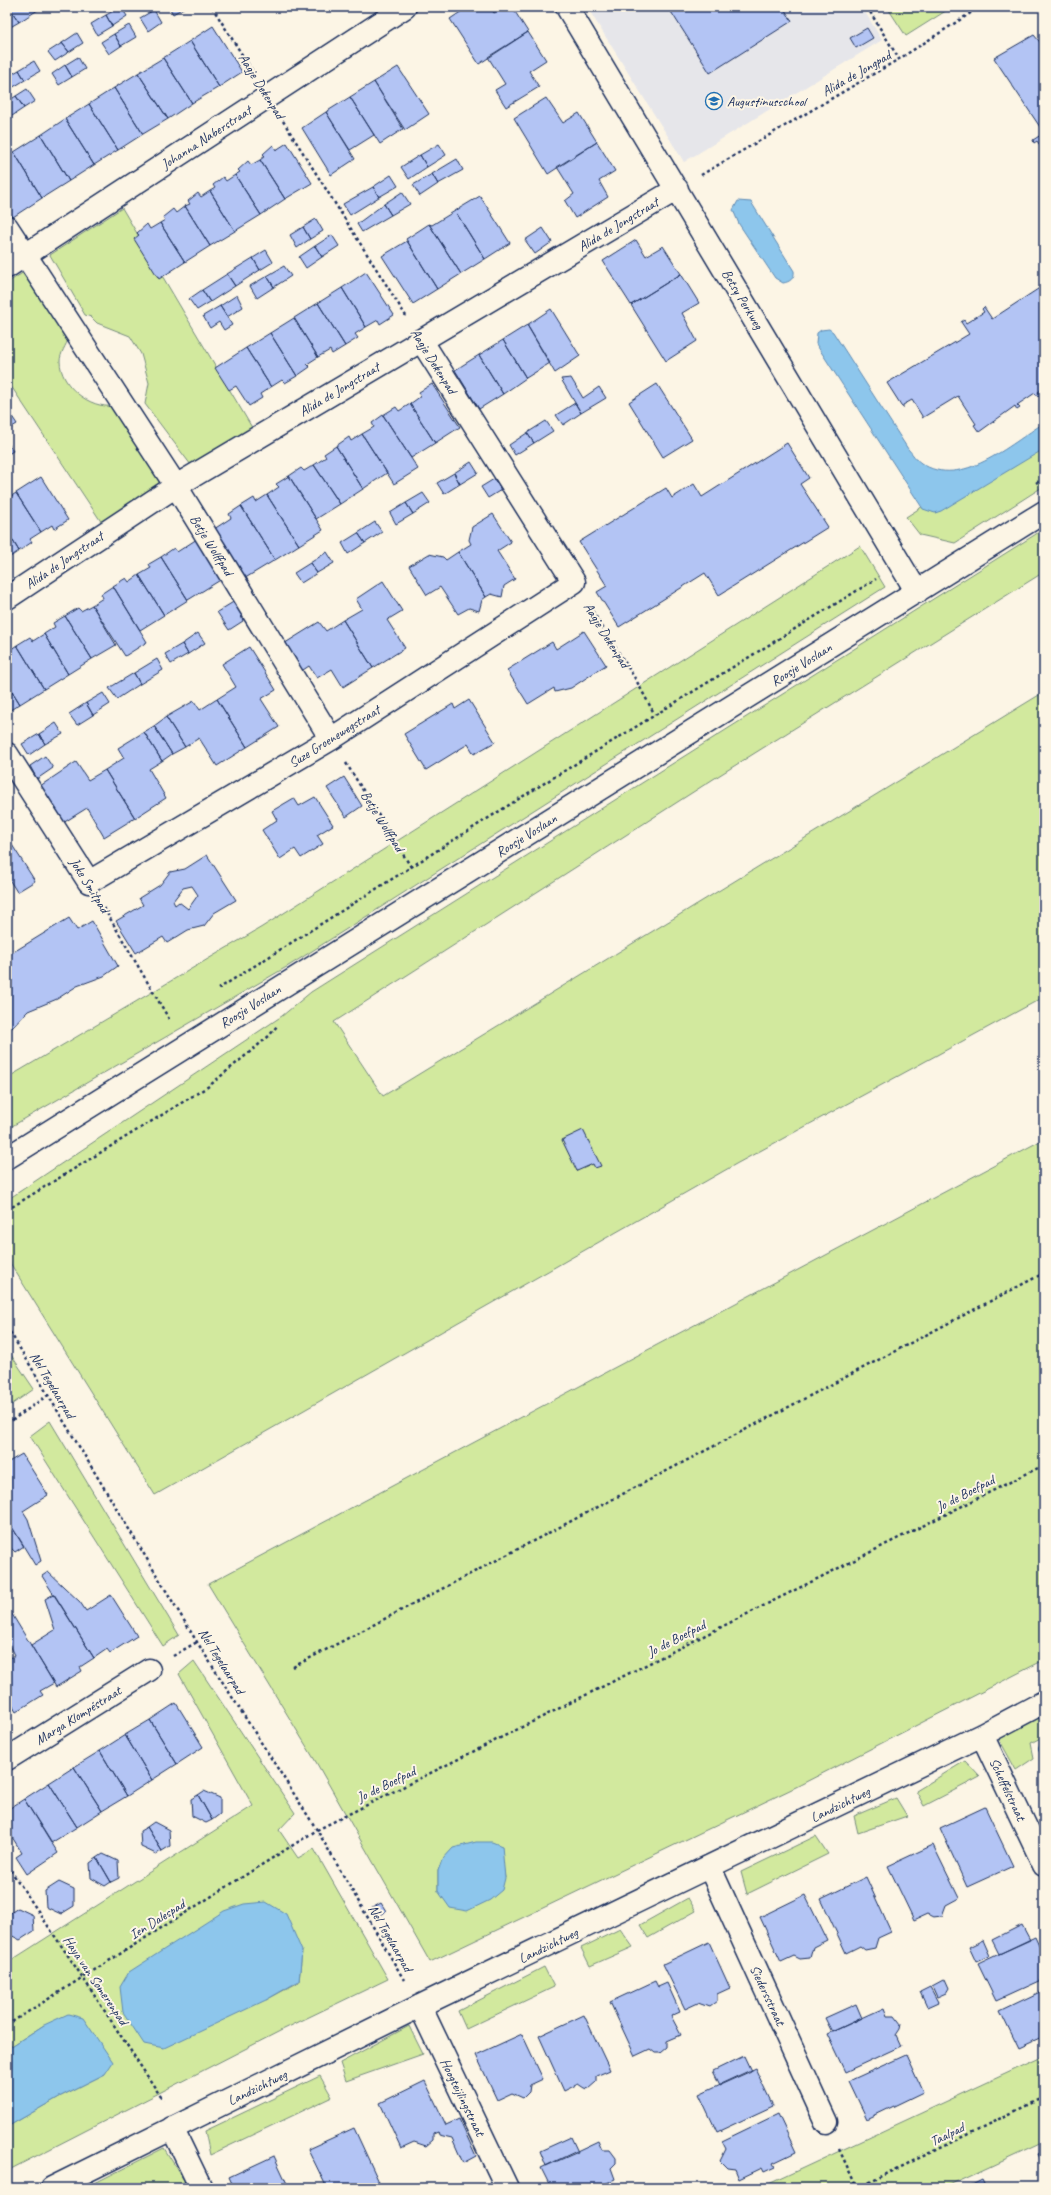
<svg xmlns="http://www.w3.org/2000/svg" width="1051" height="2195" viewBox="0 0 1051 2195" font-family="Caveat,sans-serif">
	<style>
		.built { fill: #e6e6ea }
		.green { fill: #d2e99e; stroke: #768c7e; fill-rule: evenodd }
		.water { fill: #8dc6ec; stroke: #5f8ab3 }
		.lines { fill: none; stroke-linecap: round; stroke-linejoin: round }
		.stream { stroke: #5f8ab3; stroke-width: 10 }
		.building { fill: #b3c4f4; stroke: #1b2f5e; fill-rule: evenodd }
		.minor-casing { stroke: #1b2f5e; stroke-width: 25 }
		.path { stroke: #1b2f5e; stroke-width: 2.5; stroke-dasharray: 3 3; stroke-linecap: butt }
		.minor { stroke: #fcf5e5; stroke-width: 22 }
		.labels { text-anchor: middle; stroke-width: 4; stroke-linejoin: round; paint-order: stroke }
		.street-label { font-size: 14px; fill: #1b2f5e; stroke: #fcf5e5 }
		.poi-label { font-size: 14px; fill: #1b2f5e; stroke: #fcf5e5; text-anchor: start }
	</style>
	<rect width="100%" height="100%" fill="#fcf5e5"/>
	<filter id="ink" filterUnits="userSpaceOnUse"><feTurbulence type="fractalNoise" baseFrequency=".025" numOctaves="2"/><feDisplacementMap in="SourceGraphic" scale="8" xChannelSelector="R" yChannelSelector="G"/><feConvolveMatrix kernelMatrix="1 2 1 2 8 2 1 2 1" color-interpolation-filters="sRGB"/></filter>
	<g filter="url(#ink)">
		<path class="built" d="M587,7H862L882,40L684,162Z"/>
		<path class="green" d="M887,7H952L906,36Z
			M122,208L254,431L194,469L145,404L149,383L141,354L130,336L97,323L91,317L85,315L50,255Z
			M27,270L69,338C66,345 60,354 60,361C60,386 90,409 114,406L165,488L104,526L7,380V283Z
			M1044,429V486L955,543L920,535L906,517Z
			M1044,529V572L715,778L334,1022L383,1096L1044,692V997L736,1164L155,1495L7,1258V1200L282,1016L311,992Z
			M860,546L885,587L290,965L7,1129V1078L262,927Z
			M1044,1139V1660L796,1787L430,1962L316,1762L208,1584ZM442,1860L503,1866L505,1878L438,1891V1871Z
			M7,1349L34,1389L8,1407L7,1406Z
			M50,1421L179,1635L163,1646L30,1436Z
			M194,1661L295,1813L279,1830L298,1858L314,1849L388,1979L282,2030L7,2171V2127L61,2096L105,2074L44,2025L7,2049V1963L253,1806L179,1674ZM302,1951L299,1982L266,2000Z
			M1044,1715V1736L1031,1743L1034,1758L1016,1770L999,1739Z
			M965,1761L980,1777L924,1806L916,1791Z
			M896,1798L907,1816L858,1833L854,1816Z
			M816,1836L828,1854L747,1894L741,1872Z
			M688,1898L696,1911L648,1938L640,1925Z
			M620,1929L633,1947L590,1966L581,1948Z
			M544,1967L554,1987L466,2029L458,2011Z
			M409,2026L423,2054L346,2081L340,2063Z
			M1044,2056V2142L945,2188H760Z
			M320,2076L332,2097L210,2155L205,2131Z
			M164,2148L185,2182L172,2188H85Z"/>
		<path class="water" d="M738,201L751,202L794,271C795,278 790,282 783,283L775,278L739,224L733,210Z
			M829,329L833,332L908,449C912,453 916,460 921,463C961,490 1010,444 1044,423V449L941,511L935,513L923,509L816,344L817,333L821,330Z
			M476,1842H492L502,1846L505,1878L502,1890L490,1900L467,1911L450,1908L438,1891V1871L442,1860L453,1848Z
			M266,1902L286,1914L302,1951L299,1981L266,2000L164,2048L144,2044L123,2012L120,1987L129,1972L224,1911L244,1904Z
			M68,2014L83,2018L113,2062L105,2074L61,2096L7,2127V2049L44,2025Z"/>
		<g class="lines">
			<path class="stream" d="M1043,1748H1044"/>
		</g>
		<path class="building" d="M7,7H9L19,22L7,29Z
			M9,7H40L41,8L19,22Z
			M121,7L127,16L112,26L106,15Z
			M169,7H185L173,14Z
			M468,7H490L494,13L503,7H512L528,32L479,64L450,19Z
			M668,7H783L792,21L710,73Z
			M154,10L161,22L148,31L140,18Z
			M106,15L112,26L97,35L91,24Z
			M129,25L136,37L121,46L114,34Z
			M213,26L242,72L219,87L190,41Z
			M867,28L873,38L856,48L850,38Z
			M528,32L546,60L529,71L539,87L506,107L495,90L505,84L488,57Z
			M77,33L83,43L69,52L62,43Z
			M114,34L121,46L109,54L101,42Z
			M1034,35L1044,47V133L994,58Z
			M190,41L219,87L192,103L163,58Z
			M62,43L69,52L55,61L48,52Z
			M78,57L85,69L72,77L65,65Z
			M163,58L192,103L168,119L138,73Z
			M34,61L40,71L25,80L19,70Z
			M65,65L72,77L59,85L52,74Z
			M398,67L429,114L405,130L374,82Z
			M19,70L25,80L10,89L7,84V77Z
			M138,73L168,119L143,134L114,88Z
			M374,82L403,129L380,144L350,97Z
			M114,88L143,134L118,150L89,104Z
			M27,89L35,101L24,108L16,96Z
			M16,96L24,108L9,118L7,114V102Z
			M350,97L374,135L350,150L326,112Z
			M546,98L563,123L579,113L597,142L548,174L514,118Z
			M89,104L118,150L94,165L65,119Z
			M326,112L355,159L331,175L302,128Z
			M65,119L94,165L69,181L41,135Z
			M1044,133V151L1037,141L1034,143L1033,140Z
			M41,135L69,181L42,198L14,152Z
			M597,142L615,171L599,181L608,197L575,218L565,201L574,194L557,167Z
			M287,143L312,183L285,199L260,160L265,156L263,154L273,145L276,150Z
			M439,144L446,155L427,167L420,155Z
			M14,152L42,198L13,217L7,208V197L9,196L7,193V156Z
			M420,155L427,167L409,179L401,167Z
			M457,159L463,170L438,184L432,174Z
			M260,160L285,199L261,215L235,175L240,172L238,170L248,161L251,165Z
			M432,174L438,184L420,196L413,185Z
			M235,175L261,215L235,231L210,191L215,188L213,185L223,177L226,181Z
			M391,175L398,186L379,197L373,187Z
			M373,187L379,197L350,215L343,204Z
			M210,191L235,231L210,246L185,206L190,204L188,201L198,193L201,197Z
			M402,192L410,204L391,215L384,204Z
			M480,196L510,243L485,259L455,211Z
			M384,204L391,215L362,232L357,224Z
			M185,206L210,246L185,262L160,223L165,220L163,217L173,209L176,213Z
			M455,211L485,259L461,274L429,224L432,225Z
			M316,219L323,231L310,239L303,227Z
			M160,223L185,262L159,279L134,239L139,235L137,233L147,224L150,229Z
			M429,224L461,274L437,289L406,239Z
			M303,227L310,239L297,248L290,235Z
			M543,228L552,242L535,254L525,240Z
			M332,235L339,246L322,257L315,246Z
			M636,240L646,256L663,246L681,274L631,305L603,261Z
			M407,241L437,289L413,304L382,256Z
			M315,246L322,257L306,268L299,257Z
			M266,250L273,262L260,270L253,258Z
			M253,258L260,270L235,286L227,274Z
			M284,266L291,276L274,287L267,276Z
			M366,272L394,315L380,324L378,320L366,327L342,288Z
			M227,274L235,286L210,302L202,290Z
			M681,274L699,303L682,313L697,341L666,361L631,305Z
			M267,276L274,287L257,298L250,286Z
			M1044,283V388L1038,392L1040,395L1038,397L1035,393L1017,405L1020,408L1017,410L1015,406L979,432L974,425L976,424L958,396L922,418V416L912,400L903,405V408L887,383L969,334L961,322L964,320L966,323L984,312L982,309L984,307L992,319L1041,287V286Z
			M342,288L366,327L355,334L358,338L345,346L318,303Z
			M202,290L210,302L197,310L189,299Z
			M237,295L243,307L227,317L220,306Z
			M318,303L345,346L332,354L330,350L318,357L294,318Z
			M220,306L232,325L224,330L219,322L210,328L203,316Z
			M551,309L580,356L555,373L527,325Z
			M294,318L318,357L307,364L310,367L297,376L270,333Z
			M527,325L550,363L526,378L503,340Z
			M270,333L297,376L285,383L282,380L271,387L246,348Z
			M503,340L526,378L503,394L479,355Z
			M246,348L271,387L260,394L262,398L249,406L236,386L229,390L215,368Z
			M479,355L503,394L479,409L455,370Z
			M571,378L583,398L599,387L606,398L581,413L561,379Z
			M432,384L460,427L435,443L410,404L421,396L419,392Z
			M657,384L692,439L663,457L629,402Z
			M575,403L581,413L563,425L556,415Z
			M410,404L435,443L411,458L383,415L396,407L399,411Z
			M9,412L17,424L7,430V414Z
			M383,415L418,469L394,484L362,434L374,427L372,423Z
			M546,421L553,431L534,443L527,433Z
			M527,433L534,443L515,455L509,445Z
			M362,434L387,473L363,489L336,446L349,437L351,441Z
			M7,442L13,451L7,455Z
			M787,443L809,478L800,484L828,527L719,595L705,573L619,627L597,592L607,586L579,542L666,488L672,498L694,484L702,497Z
			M336,446L363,489L340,504L314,465L326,457L324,454Z
			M471,462L478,473L460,484L454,473Z
			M314,465L340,504L316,519L289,476L301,468L304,471Z
			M454,473L460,484L444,494L437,483Z
			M289,476L323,530L299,545L267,495L279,487L276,484Z
			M41,477L68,520L54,529L52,525L41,532L16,493Z
			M494,479L501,490L488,498L481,487Z
			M16,493L41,532L30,539L32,542L19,551L7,531V499Z
			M423,493L430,503L413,514L406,503Z
			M267,495L299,545L275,560L241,506L254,498L256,502Z
			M406,503L413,514L396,524L390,513Z
			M241,506L275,560L242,580L211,531L231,518L229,514Z
			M493,514L511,542L497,551L515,579L504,586L502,597L491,594L486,597L458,552L471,544L469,540L472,527Z
			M375,522L382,532L365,543L358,533Z
			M7,531L19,551L7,559Z
			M358,533L365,543L348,554L342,543Z
			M197,539L222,579L188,600L161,557L174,548L177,552Z
			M327,552L334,563L317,573L310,563Z
			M458,552L486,597L482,600L479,611L469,608L458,614L440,587L427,595L409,566L429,554L443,557L446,560Z
			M161,557L188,600L164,615L139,575L151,568L149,564Z
			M310,563L317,573L301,583L294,573Z
			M139,575L164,615L140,630L113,586L126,578L129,582Z
			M383,581L402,611L387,620L405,648L373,668L343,620L362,609L356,599Z
			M113,586L147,642L125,656L92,605L103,598L101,594Z
			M235,601L244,614L241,616L243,621L229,630L217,612Z
			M92,605L116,645L92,659L65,616L78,608L81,611Z
			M65,616L92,659L68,674L44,634L55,627L53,623Z
			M343,620L373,668L343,687L332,669L317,678L309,666L300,672L282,645L319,622L326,631Z
			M584,631L606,665L571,688L555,692L554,688L528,704L507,670L552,642L556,649Z
			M198,633L205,643L188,654L182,644Z
			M44,634L68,674L44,689L17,645L30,637L33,641Z
			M182,644L188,654L171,664L165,654Z
			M17,645L44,689L20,704L7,683V652Z
			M249,647L276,690L261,699L279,727L247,747L217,699L236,687L222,664Z
			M157,659L163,670L140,684L134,673Z
			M134,673L140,684L117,699L109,688Z
			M7,683L20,704L7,712Z
			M103,693L110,704L93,715L86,703Z
			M217,699L247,747L217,766L199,738L185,747L166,717L194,701L200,710Z
			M469,700L495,742L474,754L468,744L426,770L404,734L453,704L455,709Z
			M86,703L93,715L77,725L69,714Z
			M166,717L185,747L172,754L154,726Z
			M56,723L63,734L45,744L39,734Z
			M154,726L172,754L162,761L144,732Z
			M144,732L162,761L149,769L166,798L135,818L105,770L124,758L118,748Z
			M39,734L45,744L29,755L22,744Z
			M45,756L53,768L37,779L30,766Z
			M76,762L88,780L105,770L135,818L104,837L87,808L63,823L40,786Z
			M344,777L362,806L346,817L327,788Z
			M315,797L333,825L317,835L323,844L301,858L295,849L280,859L262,830L277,820L272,811L294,798L299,806Z
			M7,837L35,881L17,892L7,876Z
			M207,855L236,900L214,913L204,926L188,930L167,943L163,937L136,953L116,921L143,905L139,898L160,885L170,872L185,869ZM192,886L198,895L188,909L179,902L175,905L173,901L183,888Z
			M69,918L77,930L92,921L118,966L104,976L77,986L57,999L28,1011L12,1028L7,1030V956Z
			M583,1130L601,1166L595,1168L593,1164L577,1171L562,1140Z
			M22,1454L48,1495L23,1511L28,1519L41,1561L35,1565L7,1519V1463Z
			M7,1519L24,1546L15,1552L7,1544Z
			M48,1572L80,1602L86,1611L111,1595L137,1636L110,1653L107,1649L94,1658L42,1576Z
			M54,1594L94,1658L80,1667L82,1671L56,1687L31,1645L55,1630L45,1599Z
			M7,1606L54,1683L40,1691L43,1695L16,1712L7,1697V1660L15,1655L7,1639Z
			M7,1697L14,1708L7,1712Z
			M176,1703L203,1747L177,1764L150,1720Z
			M150,1720L177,1764L152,1780L125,1735Z
			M125,1735L152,1780L127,1796L100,1751Z
			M100,1751L127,1796L102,1811L74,1767Z
			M74,1767L102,1811L77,1827L49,1783Z
			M49,1783L77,1827L51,1843L24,1799Z
			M204,1791L220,1798V1814L212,1820L198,1795Z
			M198,1795L212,1820L206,1823L192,1816L191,1799Z
			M24,1799L58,1853L27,1874L16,1857L22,1853L7,1829V1810Z
			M985,1807L1013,1866L967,1887L940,1828Z
			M154,1822L169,1830L170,1846L162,1851L147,1827Z
			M147,1827L162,1851L156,1854L141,1847L140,1831Z
			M933,1845L959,1898L946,1905L942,1916L933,1917L927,1914L914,1920L888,1866Z
			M103,1854L118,1861L119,1878L111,1882L97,1858Z
			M97,1858L111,1882L105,1886L91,1878L90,1863Z
			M866,1877L891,1932L878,1938L875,1948L865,1950L860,1946L846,1953L821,1899Z
			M59,1882L74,1889V1906L61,1914L46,1907L45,1891Z
			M805,1895L827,1940L813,1947L810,1958L800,1959L794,1956L781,1962L760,1917Z
			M381,1903L386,1911L376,1917L372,1908Z
			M18,1908L33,1915L34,1931L20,1940L7,1933V1915Z
			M1022,1925L1030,1940L999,1954L992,1940Z
			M1035,1937L1044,1957V1979L996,2001L978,1964Z
			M983,1940L990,1956L976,1962L969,1947Z
			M709,1942L730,1988L717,1994V2001L709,2007L698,2003L685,2009L663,1964Z
			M945,1979L949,1988L946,1993L937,1997L932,1986Z
			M655,1981L658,1987L667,1983L680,2012L671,2016L681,2035L667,2041V2047L660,2053H655L650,2049L635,2056L610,2002Z
			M930,1987L938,2002L927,2007L920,1992Z
			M1044,1990V2036L1018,2048L1000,2011Z
			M856,2004L862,2018L832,2032L825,2018Z
			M884,2008L887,2016H895L901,2024L900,2029L896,2035L901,2046L845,2072L827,2034Z
			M584,2015L610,2070L596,2076V2082L588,2089L584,2088L578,2084L564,2091L539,2036Z
			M522,2034L543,2079L530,2085L529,2092L523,2098L512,2093L497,2100L476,2055Z
			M906,2055L923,2092L867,2119L849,2081Z
			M744,2056L751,2071L720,2085L713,2071Z
			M755,2068L773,2106L717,2132L699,2094Z
			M425,2081L446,2125L459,2119L476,2156L463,2163L452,2138L439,2135L438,2131L433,2133V2140L426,2146L414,2142L401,2148L380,2103Z
			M778,2114L796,2152L773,2163L775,2167L764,2172L762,2168L739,2179L735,2169L727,2168L720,2161L726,2149L722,2141Z
			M354,2128L379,2182L367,2188H327L308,2149Z
			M571,2137L578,2152L546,2166L540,2151Z
			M598,2141L602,2150H610L616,2158V2163L611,2168L615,2179L597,2188H551L541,2168Z
			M1044,2151V2166L1038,2154Z
			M274,2156L289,2188H234L229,2177Z
			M982,2180L986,2188H968V2187Z"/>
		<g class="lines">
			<g class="minor-casing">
				<path id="minor" d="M567,7L917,592
					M7,227L176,486L331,739
					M7,267L405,7
					M7,598L176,486L677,189
					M7,754L89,882L331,739L574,582L421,340
					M7,1158L1044,512
					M982,1735L1044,1865
					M7,1759L149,1670
					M710,1868L826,2122
					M420,2006L507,2188
					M172,2128L201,2188
					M52,2188L420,2006L982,1735L1044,1702"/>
			</g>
			<path class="path" d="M212,7L253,72
				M867,7L899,59
				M283,121L406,316
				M701,175L899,59L980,7
				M1036,483L1044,478
				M589,606L636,680L655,715
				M346,763L411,867
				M104,908L169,1019
				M218,989L517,800L876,579
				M7,1210L209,1086L269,1036L277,1026
				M7,1327L197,1642L317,1830L404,1980
				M7,1424L48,1395
				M173,1656L197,1642
				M293,1667L1044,1273
				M7,1865L83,1978L163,2100
				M7,2025L317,1830L1044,1465
				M839,2149L857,2188
				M858,2188L1044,2097"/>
			<use href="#minor" class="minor"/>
		</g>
	</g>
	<defs>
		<g id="school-ring" transform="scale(0.9)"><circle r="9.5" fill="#fcf5e5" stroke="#1f6fb2" stroke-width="1.5"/><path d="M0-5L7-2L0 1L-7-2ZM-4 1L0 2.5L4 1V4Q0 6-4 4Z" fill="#1f6fb2"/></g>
	</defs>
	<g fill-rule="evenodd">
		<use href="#school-ring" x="714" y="101"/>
	</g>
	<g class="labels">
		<g class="street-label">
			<text transform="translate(856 73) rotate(-30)" y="5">Alida de Jongpad</text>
			<text transform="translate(262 86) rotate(58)" y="5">Aagje Dekenpad</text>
			<text transform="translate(206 137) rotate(-33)" y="5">Johanna Naberstraat</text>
			<text transform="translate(618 224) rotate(-31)" y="5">Alida de Jongstraat</text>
			<text transform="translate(743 299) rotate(59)" y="5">Betsy Perkweg</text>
			<text transform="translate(434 361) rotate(58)" y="5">Aagje Dekenpad</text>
			<text transform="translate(339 389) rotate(-31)" y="5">Alida de Jongstraat</text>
			<text transform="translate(212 545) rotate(58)" y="5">Betje Wolffpad</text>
			<text transform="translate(64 560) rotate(-34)" y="5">Alida de Jongstraat</text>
			<text transform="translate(607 635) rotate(58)" y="5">Aagje Dekenpad</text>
			<text transform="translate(801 664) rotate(-32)" y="5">Roosje Voslaan</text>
			<text transform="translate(334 736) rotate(-32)" y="5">Suze Groenewegstraat</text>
			<text transform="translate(383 821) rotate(58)" y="5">Betje Wolffpad</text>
			<text transform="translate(526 835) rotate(-32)" y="5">Roosje Voslaan</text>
			<text transform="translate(90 885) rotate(58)" y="5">Joke Smitpad</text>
			<text transform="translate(250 1006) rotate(-32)" y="5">Roosje Voslaan</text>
			<text transform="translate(53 1385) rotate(59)" y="5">Nel Tegelaarpad</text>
			<text transform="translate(965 1493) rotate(-27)" y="5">Jo de Boefpad</text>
			<text transform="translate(676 1638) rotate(-27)" y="5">Jo de Boefpad</text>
			<text transform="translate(222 1661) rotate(58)" y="5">Nel Tegelaarpad</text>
			<text transform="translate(78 1715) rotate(-32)" y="5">Marga Klompéstraat</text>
			<text transform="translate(386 1784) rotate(-26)" y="5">Jo de Boefpad</text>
			<text transform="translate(1008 1789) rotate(65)" y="5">Scheffelstraat</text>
			<text transform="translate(840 1804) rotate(-26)" y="5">Landzichtweg</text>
			<text transform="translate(157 1919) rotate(-32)" y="5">Ien Dalespad</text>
			<text transform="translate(391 1938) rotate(60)" y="5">Nel Tegelaarpad</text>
			<text transform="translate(548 1945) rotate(-26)" y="5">Landzichtweg</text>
			<text transform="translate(96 1980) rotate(56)" y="5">Haya van Somerenpad</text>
			<text transform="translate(768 1995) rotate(65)" y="5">Siedersstraat</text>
			<text transform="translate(257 2087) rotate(-26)" y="5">Landzichtweg</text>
			<text transform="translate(463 2097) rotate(64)" y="5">Hoogteijlingstraat</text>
			<text transform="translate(947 2134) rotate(-26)" y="5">Taalpad</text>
		</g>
		<g class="poi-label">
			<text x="727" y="106">Augustinusschool</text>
		</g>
	</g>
	<rect width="1051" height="2195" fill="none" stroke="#fcf5e5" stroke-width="24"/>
	<rect x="12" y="12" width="1027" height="2171" fill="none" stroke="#1b2f5e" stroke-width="1.5" filter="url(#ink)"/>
</svg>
